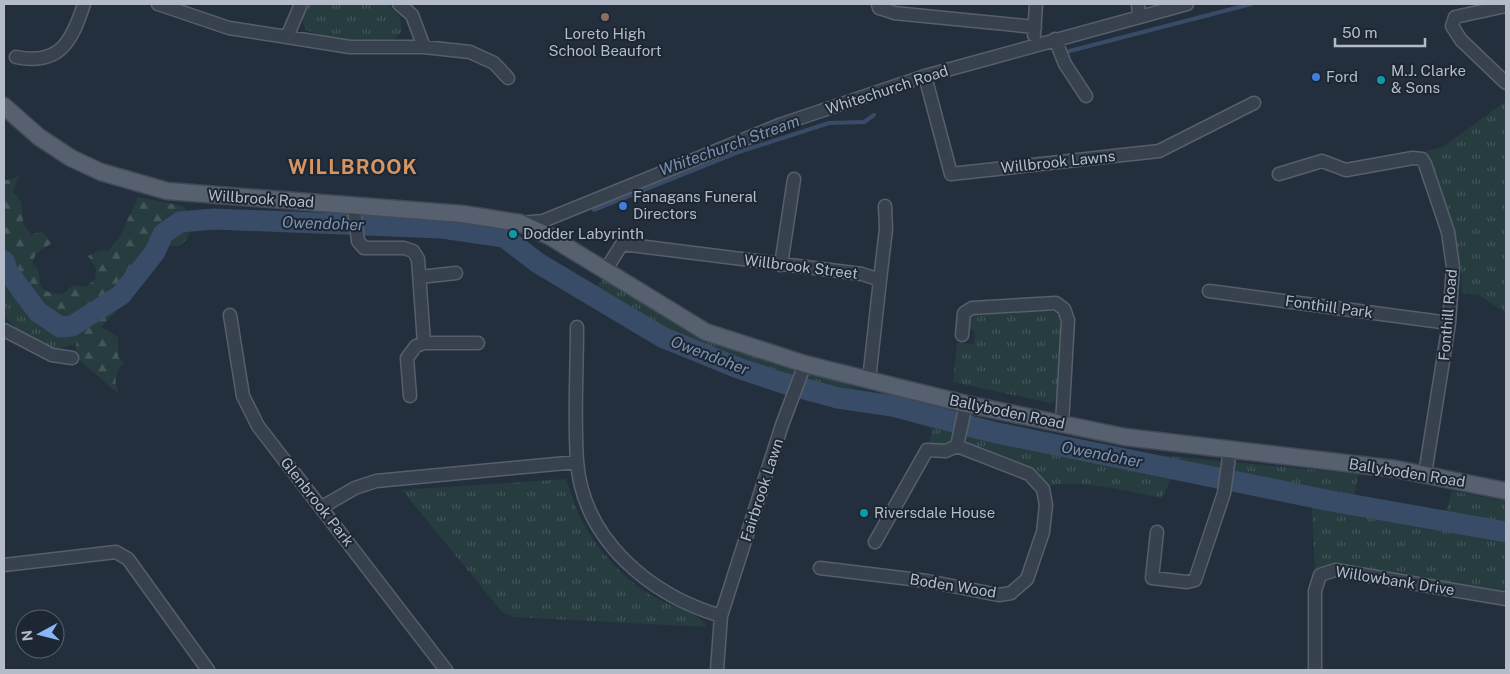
<svg xmlns="http://www.w3.org/2000/svg" width="1510" height="674" viewBox="0 0 1510 674" font-family="'Public Sans',sans-serif">
	<style>
		.grass { fill: url(#grass-tufts) }
		.forest { fill: url(#forest-firs) }
		.lines { fill: none; stroke-linecap: round; stroke-linejoin: round }
		.stream { stroke: #394c67; stroke-width: 4 }
		.river { stroke: #394c67; stroke-width: 21 }
		.minor-casing { stroke: #565f6c; stroke-width: 15 }
		.major-casing { stroke: #414a57; stroke-width: 19 }
		.minor { stroke: #38414e; stroke-width: 12 }
		.major { stroke: #56606e; stroke-width: 16 }
		.education-dot { fill: #8d6e63; stroke: #1d2633; stroke-width: 2 }
		.shop-dot { fill: #3f7fe0; stroke: #1d2633; stroke-width: 2 }
		.culture-dot { fill: #0f9aa8; stroke: #1d2633; stroke-width: 2 }
		.labels { text-anchor: middle; stroke-width: 4; stroke-linejoin: round; paint-order: stroke }
		.poi-label { font-size: 15px; fill: #b4bcc9; stroke: #1d2633; text-anchor: start }
		.street-label { font-size: 15px; fill: #b4bcc9; stroke: #1d2633 }
		.water-label { font-size: 16px; font-style: italic; fill: #7c92b1; stroke: #1d2633 }
		.district-label { font-size: 20px; font-weight: bold; letter-spacing: 1px; fill: #d59563; stroke: #1d2633 }
	</style>
	<defs>
		<pattern id="grass-tufts" width="24" height="20" patternUnits="userSpaceOnUse" patternTransform="scale(1.25)"><rect width="24" height="20" fill="#263c3f"/><path d="M3 7l-1-3M5 7V3M7 7l1-3M15 17l-1-3M17 17v-4M19 17l1-3" fill="none" stroke="#435659"/></pattern>
		<pattern id="forest-firs" width="22" height="20" patternUnits="userSpaceOnUse" patternTransform="scale(1.25)"><rect width="22" height="20" fill="#263c3f"/><path d="M5 1l3.5 6h-7zM16 11l3.5 6h-7z" fill="#435659"/></pattern>
	</defs>
	<rect width="100%" height="100%" fill="#242f3e"/>
	<path class="grass" d="M309,4H388L400,17L402,31L394,40C364,41 332,43 305,29L302,17Z
		M1506,101V313L1479,295L1462,293L1461,266L1426,151L1443,147Z
		M607,273L805,373L827,377L855,388L969,416L1157,455L1358,474L1353,505L1443,521L1452,491L1506,501V596L1325,567L1315,571L1311,496L1227,479L1224,488L1172,477L1162,498C1135,493 1067,476 1045,488L969,451L927,450L933,429L738,368L662,337L591,295Z
		M12,287C28,318 45,346 84,329L76,344L57,349L16,328L4,316V292Z
		M1052,311L1060,316L1063,326L1059,390L1055,400L1051,403L953,382L957,343L974,344L975,332L968,328V319L972,315Z
		M566,479C572,493 575,509 583,523C599,552 628,584 658,599C675,608 695,610 707,627L514,617L502,612L402,490Z"/>
	<path class="forest" d="M19,176L13,192L22,203L23,223L31,235L42,231L52,243L36,254L32,263L38,269L41,287L48,292L63,294L73,285L86,287L95,279L96,268L88,256L100,250L108,251L120,236L138,197L183,206L190,215L178,216L171,226L184,227L193,223L187,239L179,246H169L157,251L135,292L101,327L118,337V357L124,362C115,374 113,381 119,394L82,363L76,354V344L84,329L113,307L102,299L78,316L55,319L31,305L20,283L4,292V181Z"/>
	<g class="lines">
		<path class="stream" d="M1062,53L1251,4
			M594,210L739,152L829,123L864,122L874,115"/>
		<path class="river" d="M4,261L8,272L38,312L60,327L72,326L121,295L155,252L163,234L180,222L214,219L442,228L504,237L538,263L662,337L738,368L783,383L838,398L893,406L992,432L1331,501L1506,532"/>
		<g class="minor-casing">
			<path id="minor" d="M158,4L229,28L287,37L350,47H424L470,52L494,63L508,78
				M399,4L412,15L424,47
				M878,4L879,8L892,12
				M1138,4L1139,16
				M1506,6L1455,17L1452,26L1461,40L1506,83
				M894,13L1035,27
				M1034,35L1036,4
				M287,37L301,4
				M1055,39L1065,64L1086,96
				M16,57C60,66 72,41 84,4
				M925,76L951,174L1159,151L1254,103
				M1279,174L1322,161L1346,170L1413,158L1422,159L1425,164L1448,232L1453,267L1449,323L1425,474
				M354,207L358,241L364,248H404L413,251L418,259L424,343L416,346L407,358L410,396
				M520,223L543,221L782,124L925,76L1187,4
				M781,265L794,179
				M605,271L622,244L862,274L880,280L869,380
				M420,277L456,273
				M880,280L886,229L885,206
				M1209,291L1449,323
				M230,315L243,396L258,426L446,670
				M577,327C577,372 574,417 577,461C583,540 650,595 721,616
				M4,330L52,355L72,358
				M962,335L964,313L972,308L1056,303L1064,309L1068,320L1062,424
				M424,343H478
				M322,507L355,488L376,481L577,462
				M1157,532L1152,578L1187,582L1195,580L1224,493L1230,450
				M875,542L927,450L946,451L957,446
				M4,565L116,552L128,559L208,670
				M820,568L927,581L999,595L1011,593L1027,579L1043,532L1046,505L1043,489L1029,474L957,446L966,404
				M717,670L721,616L782,425L805,364
				M1315,670V591L1320,575L1335,570L1506,599"/>
		</g>
		<g class="major-casing">
			<path id="major" d="M4,106L39,137L71,158L101,172L167,191L463,214L520,223L549,236L706,332L805,364L869,380L966,404L1125,437L1396,469L1506,491"/>
		</g>
		<use href="#minor" class="minor"/>
		<use href="#major" class="major"/>
	</g>
	<circle class="education-dot" cx="605" cy="17" r="5"/>
	<g class="shop-dot">
		<circle cx="1316" cy="77" r="5"/>
		<circle cx="623" cy="206" r="5"/>
	</g>
	<g class="culture-dot">
		<circle cx="1381" cy="80" r="5"/>
		<circle cx="513" cy="234" r="5"/>
		<circle cx="864" cy="513" r="5"/>
	</g>
	<g class="labels">
		<g class="poi-label">
			<text x="605" y="39" text-anchor="middle">Loreto High<tspan x="605" dy="17">School Beaufort</tspan></text>
			<text x="1391" y="76">M.J. Clarke<tspan x="1391" dy="17">&amp; Sons</tspan></text>
			<text x="1326" y="82">Ford</text>
			<text x="633" y="202">Fanagans Funeral<tspan x="633" dy="17">Directors</tspan></text>
			<text x="523" y="239">Dodder Labyrinth</text>
			<text x="874" y="518">Riversdale House</text>
		</g>
		<g class="street-label">
			<text transform="translate(887 90) rotate(-18)" y="5">Whitechurch Road</text>
			<text transform="translate(1058 162) rotate(-6)" y="5">Willbrook Lawns</text>
			<text transform="translate(261 199) rotate(4)" y="5">Willbrook Road</text>
			<text transform="translate(801 267) rotate(7)" y="5">Willbrook Street</text>
			<text transform="translate(1329 307) rotate(8)" y="5">Fonthill Park</text>
			<text transform="translate(1448 315) rotate(-85)" y="5">Fonthill Road</text>
			<text transform="translate(1007 412) rotate(12)" y="5">Ballyboden Road</text>
			<text transform="translate(1407 473) rotate(9)" y="5">Ballyboden Road</text>
			<text transform="translate(762 490) rotate(-72)" y="5">Fairbrook Lawn</text>
			<text transform="translate(317 502) rotate(52)" y="5">Glenbrook Park</text>
			<text transform="translate(1395 581) rotate(9)" y="5">Willowbank Drive</text>
			<text transform="translate(953 586) rotate(9)" y="5">Boden Wood</text>
		</g>
		<g class="water-label">
			<text transform="translate(729 145) rotate(-20)" y="6">Whitechurch Stream</text>
			<text transform="translate(323 223) rotate(2)" y="6">Owendoher</text>
			<text transform="translate(710 355) rotate(21)" y="6">Owendoher</text>
			<text transform="translate(1102 454) rotate(11)" y="6">Owendoher</text>
		</g>
		<g class="district-label">
			<text x="353" y="174">WILLBROOK</text>
		</g>
	</g>
	<rect width="1510" height="674" fill="none" stroke="#b4bcc9" stroke-width="10"/>
	<g transform="translate(40 634) rotate(263)"><circle r="24" fill="#1d2633" stroke="#59626f"/>
	<path d="M0-4L9 19L0 12L-9 19Z" fill="#8ab4f8"/>
	<text y="-8" font-size="14" font-weight="bold" text-anchor="middle" fill="#b4bcc9">N</text>
	</g>
	<path d="M1335 38v8h90v-8" fill="none" stroke="#b4bcc9" stroke-width="2.5"/>
	<text x="1342" y="38" font-size="15" fill="#b4bcc9" stroke="#1d2633" stroke-width="4" paint-order="stroke">50 m</text>
</svg>
